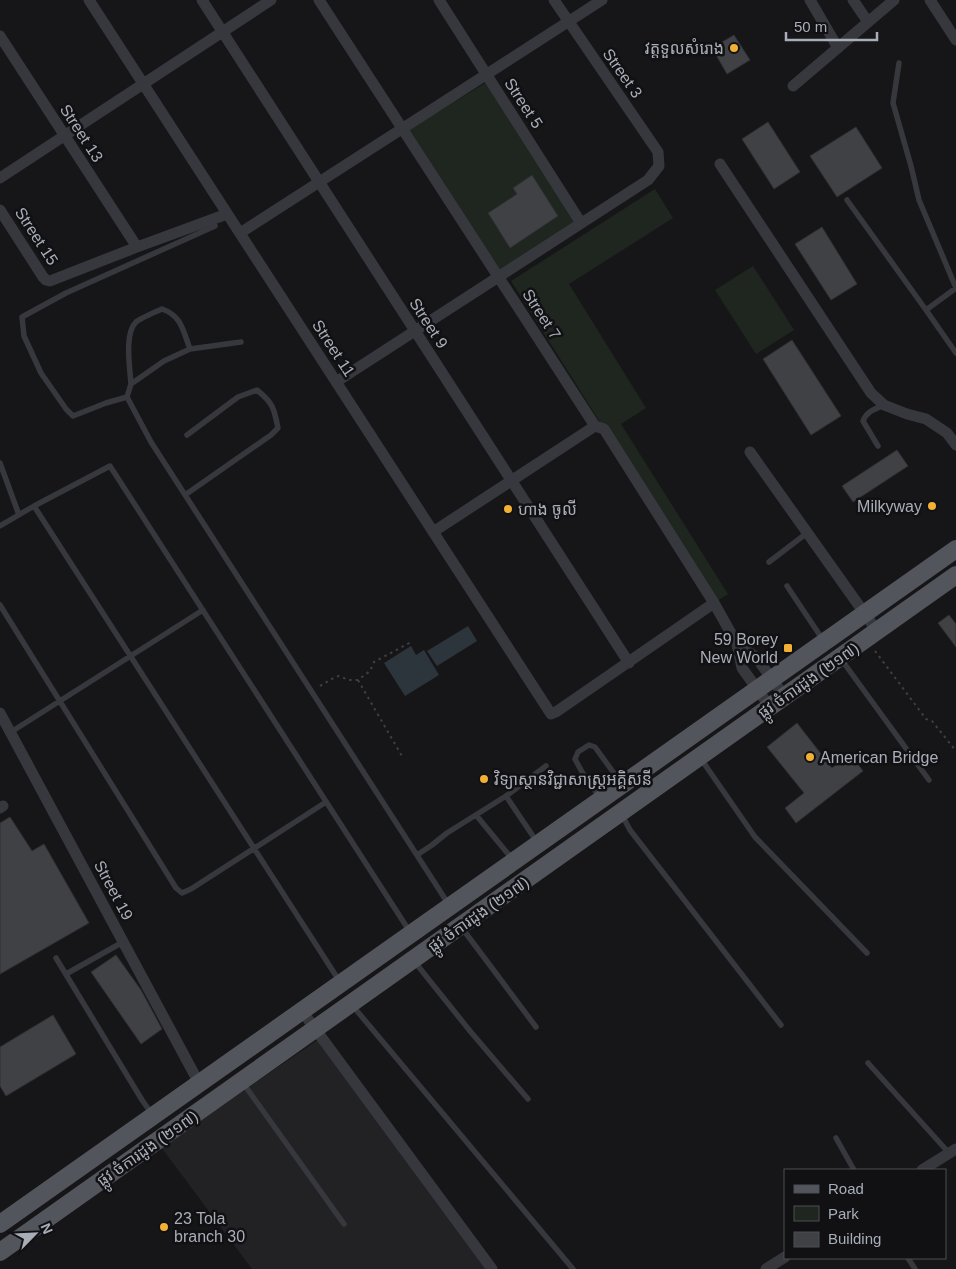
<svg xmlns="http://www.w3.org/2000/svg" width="956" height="1269" viewBox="0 0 956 1269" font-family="Arial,'Noto Sans Khmer',sans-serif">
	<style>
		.built { fill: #222225 }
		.green { fill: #1e261f }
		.water { fill: #2c353c }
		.building { fill: #404145; stroke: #303034 }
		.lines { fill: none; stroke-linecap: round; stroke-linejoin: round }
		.path { stroke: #3d3f44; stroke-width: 2; stroke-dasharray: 2.5 4; stroke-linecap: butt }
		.lane { stroke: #37383d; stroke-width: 5.5 }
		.street { stroke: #37383d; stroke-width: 11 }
		.primary { stroke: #53555c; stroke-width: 18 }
		.poi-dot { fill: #f2b134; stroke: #111113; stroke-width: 2 }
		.labels { text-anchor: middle; stroke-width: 5; stroke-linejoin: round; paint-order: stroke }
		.poi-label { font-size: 16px; fill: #a8adb8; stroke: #111113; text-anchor: start }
		.street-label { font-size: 16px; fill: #a8adb8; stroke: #111113 }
	</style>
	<rect width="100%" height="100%" fill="#161618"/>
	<path class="built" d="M319,1039L486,1269H252L161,1147Z"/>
	<path class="green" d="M487,82L576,222L500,270L409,129Z
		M655,189L673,218L569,284L646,408L621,424L728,594L714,603L511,281Z
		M753,266L794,330L756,354L715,290Z"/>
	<path class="water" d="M468,626L477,641L437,666L427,651Z
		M411,646L416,655L424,650L439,675L405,696L384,663Z"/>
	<path class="building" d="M734,35L750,60L727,74L712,48Z
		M768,122L800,172L774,189L742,139Z
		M856,127L882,168L837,197L810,156Z
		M532,175L558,216L510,248L488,213L517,194L513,188Z
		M822,227L857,284L831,300L795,244Z
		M792,340L841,416L811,435L763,359Z
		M897,450L908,466L853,502L842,486Z
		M949,615L956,624V647L938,623Z
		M797,723L832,768L850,754L863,771L796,823L785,808L804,793L767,747Z
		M10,817L32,851L44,844L89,923L0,974V823Z
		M116,955L141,990L162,1029L141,1044L91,972Z
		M53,1015L76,1054L6,1096L0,1086V1047Z"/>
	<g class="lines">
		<path class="path" d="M875,651L926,719L932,721L956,751
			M358,680L403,758
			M320,686L335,677L339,676L349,680H358L370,671L374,662L413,641"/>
		<path class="lane" d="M899,63L893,103L911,166L919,200L956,288L926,310L956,353
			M847,200L926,310
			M241,342L190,349L164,361L131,384L127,397L151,442L449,905
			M131,384C130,369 124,333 136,322C141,318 155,312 162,309C182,316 183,331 190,349
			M127,397L106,403L73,416L66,409L41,373L24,336L22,317L66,293L215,226
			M878,446L863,421C867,411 875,409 884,405
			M0,463L19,515
			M185,495L271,435L278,428C274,408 273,403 257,390L238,397L187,435
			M34,506L340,982
			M0,526L34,506L110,466L410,932
			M769,562L807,533
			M787,586L823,640
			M0,605L176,888L182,893L191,889L326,802
			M841,659L929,780
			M11,732L203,610
			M701,759L755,837L867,953
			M600,798L582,772L575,759L578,752L589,745L595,747L621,783
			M476,815L513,860
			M622,815L630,830L781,1025
			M537,842L506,796L546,766
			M417,855L432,845L447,833L506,796
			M462,928L536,1027
			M56,958L142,1100L152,1114
			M414,961L470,1031L528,1099
			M66,974L123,942
			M352,1005L573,1269
			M868,1063L949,1153
			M243,1083L344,1224
			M836,1138L854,1170
			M908,1258L915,1269"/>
		<path class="street" d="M89,0L551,714L556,712L714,603
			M202,0L629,663
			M319,0L595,426L604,429L714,603L737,644L742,668L770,707
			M439,0L581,223
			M810,0L838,48
			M853,0L868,22
			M930,0L956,40
			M0,36L137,247
			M793,86L894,0
			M720,164L871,393L884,405L907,414L926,419L947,433L956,445
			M0,178L271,0
			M0,210L43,277L46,280L50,281L137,247L227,214
			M240,233L602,0
			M336,382L648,180L659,166L658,152L554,0
			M750,452L877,631
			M433,532L595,426
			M737,644L756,657L785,697
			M0,713L199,1083
			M0,808L3,806
			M302,1011L492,1269
			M922,1170L956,1149
			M766,1269L785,1257"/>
		<path class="primary" d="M0,1224L956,549
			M0,1252L956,575"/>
	</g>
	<g class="poi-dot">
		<circle cx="734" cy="48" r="5"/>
		<circle cx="932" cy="506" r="5"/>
		<circle cx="508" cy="509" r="5"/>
		<rect x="783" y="643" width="10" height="10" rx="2.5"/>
		<circle cx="810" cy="757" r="5"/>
		<circle cx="484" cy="779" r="5"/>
		<circle cx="164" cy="1227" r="5"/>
	</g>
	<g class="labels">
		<g class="poi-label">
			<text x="724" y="54" text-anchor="end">វត្តទួលសំរោង</text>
			<text x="922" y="512" text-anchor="end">Milkyway</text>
			<text x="518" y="515">ហាង ចូលី</text>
			<text x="778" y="645" text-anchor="end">59 Borey<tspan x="778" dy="18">New World</tspan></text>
			<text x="820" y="763">American Bridge</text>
			<text x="494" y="785">វិទ្យាស្ថានវិជ្ជាសាស្រ្តអគ្គិសនី</text>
			<text x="174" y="1224">23 Tola<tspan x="174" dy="18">branch 30</tspan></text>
		</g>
		<g class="street-label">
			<text transform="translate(623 73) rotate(55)" y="6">Street 3</text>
			<text transform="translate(524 103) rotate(57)" y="6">Street 5</text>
			<text transform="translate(82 133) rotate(57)" y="6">Street 13</text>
			<text transform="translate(37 236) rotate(57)" y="6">Street 15</text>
			<text transform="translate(542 314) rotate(57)" y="6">Street 7</text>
			<text transform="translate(429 323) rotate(57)" y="6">Street 9</text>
			<text transform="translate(334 348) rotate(57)" y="6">Street 11</text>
			<text transform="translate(808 680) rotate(-35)" y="6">ផ្លូវ ចំការដូង (២១៧)</text>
			<text transform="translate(114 890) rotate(62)" y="6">Street 19</text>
			<text transform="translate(478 914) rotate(-35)" y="6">ផ្លូវ ចំការដូង (២១៧)</text>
			<text transform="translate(147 1148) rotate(-35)" y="6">ផ្លូវ ចំការដូង (២១៧)</text>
		</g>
	</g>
	<rect x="784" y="1169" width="162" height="90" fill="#111113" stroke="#4d4f55"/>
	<rect x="794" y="1185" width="25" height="8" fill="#53555c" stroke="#4d4f55"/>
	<text x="828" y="1194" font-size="15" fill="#a8adb8">Road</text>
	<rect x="794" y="1206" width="25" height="15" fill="#1e261f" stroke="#4d4f55"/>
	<text x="828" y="1219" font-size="15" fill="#a8adb8">Park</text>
	<rect x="794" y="1232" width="25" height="15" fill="#404145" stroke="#4d4f55"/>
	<text x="828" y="1244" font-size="15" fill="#a8adb8">Building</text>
	<g transform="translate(35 1234) rotate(66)" stroke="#111113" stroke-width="4" paint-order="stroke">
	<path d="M0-4L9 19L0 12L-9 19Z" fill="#a8adb8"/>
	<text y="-8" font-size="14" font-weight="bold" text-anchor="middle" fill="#a8adb8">N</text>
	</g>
	<path d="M786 32v8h91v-8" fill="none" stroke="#a8adb8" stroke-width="2.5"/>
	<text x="794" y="32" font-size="15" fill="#a8adb8" stroke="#111113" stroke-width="4" paint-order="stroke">50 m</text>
</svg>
